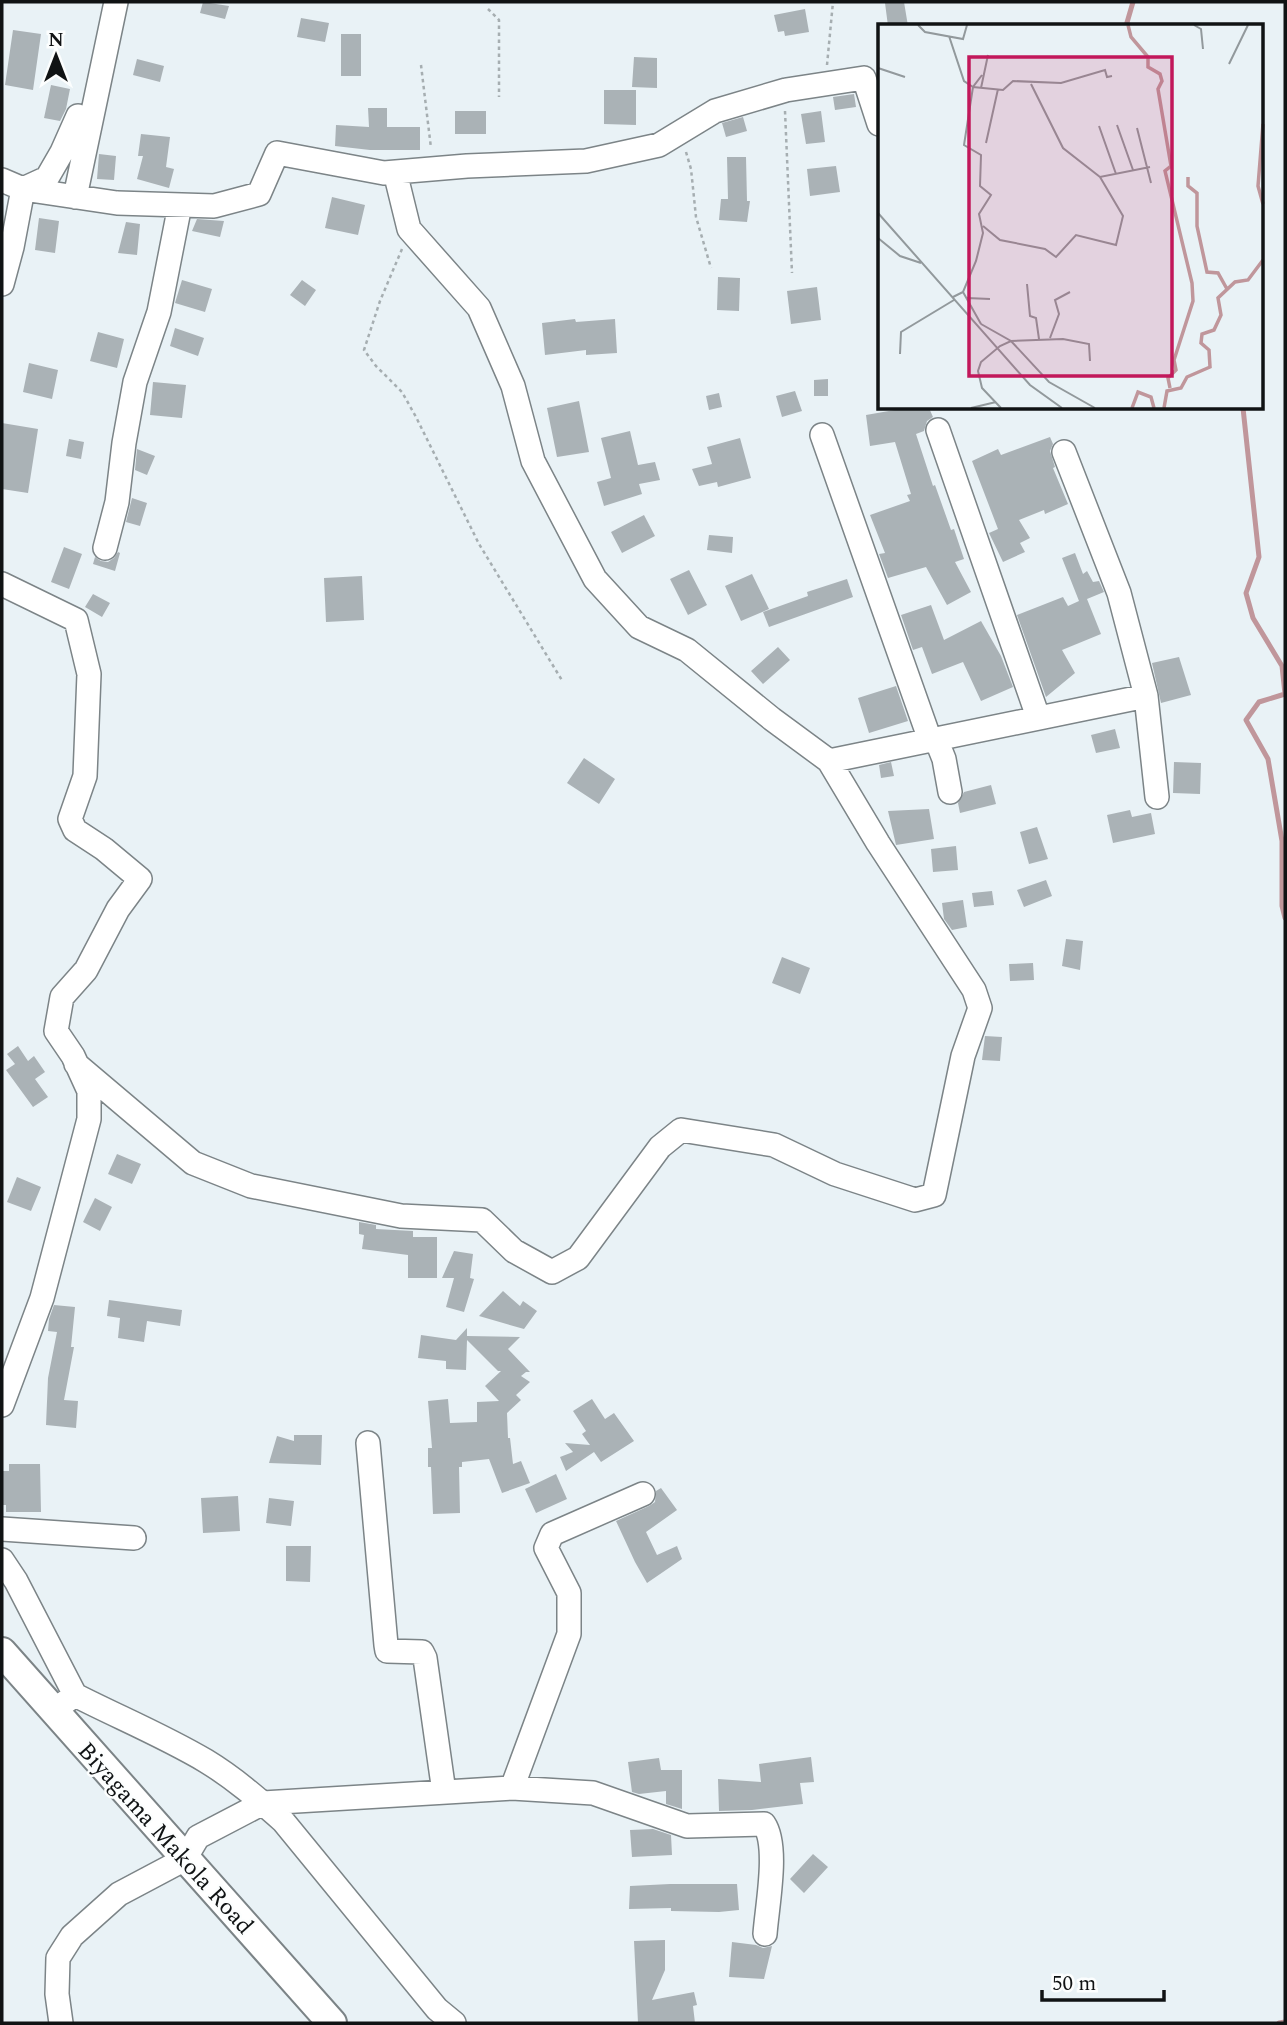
<svg xmlns="http://www.w3.org/2000/svg" width="1287" height="2025" viewBox="0 0 1287 2025" font-family="Spectral,serif">
	<style>
		.lines { fill: none; stroke-linecap: round; stroke-linejoin: round }
		.stream { stroke: #c0969b; stroke-width: 5 }
		.building { fill: #aab2b6 }
		.minor-casing { stroke: #7c8487; stroke-width: 26 }
		.major-casing { stroke: #7c8487; stroke-width: 32 }
		.path { stroke: #a6aeb1; stroke-width: 2.5; stroke-dasharray: 3.5 3.5; stroke-linecap: butt }
		.minor { stroke: #fff; stroke-width: 23 }
		.major { stroke: #fff; stroke-width: 28 }
		.labels { text-anchor: middle; stroke-width: 5; stroke-linejoin: round; paint-order: stroke }
		.street-label { font-size: 24px; fill: #101314; stroke: #fcfefe }
		.inset-river { fill: none; stroke: #c0969b; stroke-width: 3.5 }
		.inset-road { fill: none; stroke: #92999c; stroke-width: 2 }
		.view { fill: #c2185b; fill-opacity: 0.15; stroke: #c2185b; stroke-width: 3.5 }
		.inset-edge { fill: none; stroke: #101314; stroke-width: 3.5 }
	</style>
	<rect width="100%" height="100%" fill="#e9f2f6"/>
	<g class="lines">
		<path class="stream" d="M1126,26L1133,2
			M1243,408L1259,557L1246,593L1253,618L1282,666L1285,694
			M1285,694L1259,702L1246,720L1268,759L1282,841V906L1285,918
			M1279,2023L1285,2022"/>
	</g>
	<path class="building" d="M203,2L229,6L225,19L200,13Z
		M904,2L908,26H888L885,3Z
		M805,9L809,32L785,36L784,31L778,32L774,15Z
		M301,18L329,23L325,42L297,37Z
		M13,30L41,34L33,90L5,85Z
		M341,34H361V76H341Z
		M634,57L657,58V88L632,87Z
		M137,59L164,66L160,82L133,75Z
		M51,85L70,89L66,109L60,121L44,118Z
		M604,90H636V125L604,124Z
		M854,94L856,107L835,110L833,97Z
		M368,108H387V127H420V150H370L335,146L336,125L369,127Z
		M455,111H486V134H455Z
		M821,111L825,142L806,144L801,114Z
		M743,117L747,131L726,137L722,123Z
		M141,134L170,137L166,167L174,169L169,188L137,179L143,156H138Z
		M99,154L116,156L114,180L97,179Z
		M727,157H746L747,201H750L747,222L719,220L721,199H728Z
		M836,166L840,192L810,196L807,169Z
		M332,197L365,205L358,235L325,228Z
		M39,218L59,221L55,253L35,250Z
		M197,219L224,221L220,237L192,231Z
		M126,222L140,224L137,255L118,253Z
		M718,277L740,278L739,311L717,310Z
		M182,280L212,289L205,312L175,303Z
		M302,280L316,290L305,306L290,295Z
		M817,287L821,320L791,324L787,291Z
		M575,319L576,322L615,319L617,353L586,355V350L545,355L542,323Z
		M175,328L204,338L198,356L170,346Z
		M98,332L124,339L117,368L90,361Z
		M29,363L58,370L52,399L23,392Z
		M828,379V396H814V380Z
		M153,382L186,385L182,418L150,415Z
		M795,391L802,411L782,417L776,396Z
		M719,393L722,407L709,410L706,396Z
		M579,401L589,452L557,457L547,408Z
		M906,408H929L933,417L927,421L924,431L916,434L933,486L935,485L951,530L954,529L964,559L955,562L971,592L947,605L926,567L888,578L879,554L885,553L870,515L910,501L907,495L911,494L895,442L870,446L866,415Z
		M2,423L38,429L28,493L2,489Z
		M630,431L638,465L655,462L660,480L639,484L642,494L604,506L597,482L611,478L601,438Z
		M1050,437L1053,444L1050,451L1055,467L1053,468L1068,504L1045,514L1044,510L1019,520L1030,538L1020,543L1025,552L1003,562L989,533L998,529L972,461L998,449L1001,455Z
		M740,438L751,478L718,487L717,482L699,486L692,469L712,464L707,447Z
		M69,439L84,442L81,459L66,456Z
		M137,449L155,456L147,475L135,470Z
		M132,498L147,503L140,526L126,522Z
		M644,515L655,536L622,553L611,532Z
		M709,535L733,537L732,553L707,550Z
		M64,547L82,554L69,589L51,582Z
		M118,552L120,553L115,571L93,564L95,557L101,561L108,562L114,558Z
		M1075,553L1083,574L1087,571L1093,582L1099,581L1104,592L1087,599L1101,634L1062,650L1075,673L1046,697L1017,615L1063,597L1068,606L1079,601L1062,558Z
		M689,570L707,605L688,615L670,579Z
		M752,574L769,609L741,621L725,586Z
		M362,576L364,620L326,622L324,578Z
		M847,579L853,597L769,627L763,612L808,596L807,592Z
		M93,594L110,603L102,617L85,607Z
		M931,605L944,640L981,621L1001,656L1013,687L981,701L963,662L932,674L922,647L913,650L901,615Z
		M778,647L790,660L763,684L751,671Z
		M1179,657L1191,695L1161,703L1152,663Z
		M896,686L908,721L869,733L858,698Z
		M1115,729L1120,748L1096,753L1091,735Z
		M584,758L615,779L599,804L567,783Z
		M891,762L894,776L881,778L879,765Z
		M1174,762L1201,763L1200,794L1173,793Z
		M991,785L996,804L960,813L958,803L964,792Z
		M929,809L934,839L896,845L888,811Z
		M1130,810L1132,817L1151,813L1155,834L1113,843L1107,815Z
		M1037,827L1048,859L1029,864L1020,832Z
		M956,846L958,870L933,872L931,849Z
		M1046,880L1052,896L1024,907L1017,890Z
		M992,891L994,905L974,907L972,893Z
		M963,900L967,927L952,930L944,919L942,903Z
		M1066,939L1083,941L1080,970L1062,966Z
		M782,957L810,968L800,994L772,983Z
		M1033,963L1034,980L1010,981L1009,964Z
		M985,1036L1002,1037L1000,1061L982,1060Z
		M18,1046L28,1061L34,1056L45,1072L35,1079L48,1097L33,1107L6,1070L15,1064L7,1054Z
		M117,1154L141,1164L132,1184L108,1174Z
		M17,1177L41,1187L31,1211L7,1202Z
		M95,1198L112,1207L100,1231L83,1222Z
		M359,1222L376,1225V1229L413,1231V1237H437V1278H408V1255L362,1249L364,1235L359,1234Z
		M454,1251L473,1254L470,1278L474,1279L464,1312L446,1307L454,1278H442Z
		M503,1291L520,1306L523,1301L537,1311L524,1329L479,1316Z
		M109,1300L182,1310L180,1326L147,1321L144,1342L118,1338L120,1318L107,1316Z
		M54,1305L75,1307L71,1347H74L64,1400L78,1401L76,1428L46,1425L48,1378L57,1332L48,1331L49,1319Z
		M467,1328V1336L520,1337L508,1349L530,1372H526L521,1376L530,1382L516,1395L521,1400L507,1413L508,1438H510L513,1464L521,1461L530,1483L502,1493L489,1459L462,1462V1467H459L460,1513L433,1514L431,1467H428V1448H432L428,1401L448,1399L450,1423L477,1422V1402L499,1401L485,1386L501,1371H498L467,1340L466,1370L446,1369V1361L418,1358L421,1335L456,1340Z
		M592,1399L605,1419L614,1413L634,1441L601,1462L594,1452L566,1471L560,1457L573,1452L565,1443L590,1445L582,1434L586,1431L573,1411Z
		M294,1435H322L321,1465L269,1463L277,1436L294,1441Z
		M9,1464H40L41,1512H6V1505H2V1471H9Z
		M556,1474L567,1499L536,1513L525,1489Z
		M661,1488L677,1510L646,1532L657,1555L677,1546L682,1559L647,1583L635,1562L616,1521L649,1506L655,1502L656,1491Z
		M238,1496L240,1531L203,1533L201,1498Z
		M269,1498L294,1501L291,1526L266,1523Z
		M286,1546H311L310,1582L286,1581Z
		M811,1757L814,1782L800,1783L803,1804L752,1810L719,1811L718,1779L761,1782L759,1764Z
		M659,1758L661,1770H682V1809L666,1804V1791L639,1794L632,1792L628,1762Z
		M653,1829L671,1835L672,1855L632,1857L630,1830Z
		M813,1854L828,1867L804,1893L790,1879Z
		M670,1884H737L739,1910L719,1912L671,1911V1908L629,1909L630,1886Z
		M665,1940V1970L652,2000L694,1992L697,2005L693,2006L695,2023H638L634,1941Z
		M732,1942L756,1945L763,1948L772,1946L764,1979L729,1977Z"/>
	<g class="lines">
		<g class="minor-casing">
			<path id="minor" d="M395,172L409,229L479,308L513,386L533,461L595,579L639,627L687,650L772,719L829,761L1146,696
				M2,180L23,189L117,203L214,206L259,194L277,153L384,173L467,166L586,161L659,145L715,111L786,90L864,78L879,124
				M23,189L47,178L62,152L78,116
				M75,197L116,2
				M2,284L12,247L23,189
				M938,430L1038,717
				M822,435L930,740
				M1064,452L1119,593L1146,696L1157,797
				M105,548L117,502L124,443L135,382L159,312L180,205
				M2,584L76,620L89,674L85,776L70,819L75,830L104,849L140,879L118,909L86,970L62,997L56,1031L73,1056L89,1091V1119L42,1298L2,1405
				M936,739L944,759L950,792
				M76,1064L193,1163L251,1186L401,1216L482,1220L514,1251L552,1272L578,1258L660,1147L681,1130L774,1145L835,1174L915,1200L934,1195L963,1056L980,1008L974,990L878,843L829,761
				M368,1443L386,1645L387,1651L422,1652L425,1658L444,1792
				M2,1529L134,1538
				M2,1560L16,1581L75,1695L64,1703
				M75,1695C118,1717 164,1736 206,1761C234,1778 258,1799 283,1821L437,2009L454,2023
				M512,1788L569,1634V1593L546,1548L552,1534L643,1494
				M61,2023L57,1994L58,1958L72,1936L119,1894L185,1859L198,1837L263,1803L512,1788L593,1793L687,1826L764,1824C779,1846 767,1906 765,1934"/>
		</g>
		<g class="major-casing">
			<path id="major" d="M2,1652L332,2023"/>
		</g>
		<path class="path" d="M488,9L499,20V97
			M421,65L431,148
			M827,65L833,2
			M785,111L792,273
			M686,152L691,169L696,217L711,268
			M402,249L380,301L364,350L376,366L402,392L416,417L479,544L563,682"/>
		<use href="#minor" class="minor"/>
		<use href="#major" class="major"/>
	</g>
	<g class="labels">
		<g class="street-label">
			<text transform="translate(166 1838) rotate(48)" y="8">Biyagama Makola Road</text>
		</g>
	</g>
	<g transform="translate(878 24)">
		<rect width="385" height="385" fill="#e9f2f6"/>
		<path class="inset-river" d="M250,1L253,13L270,33V43L282,50L284,57L280,65L293,142L287,147L314,259L315,277L296,336L298,346L290,354L292,364M385,100L380,162L385,180M310,153V162L319,169V202L329,248L340,249L349,265M254,384L260,368L273,373L276,384M286,384L289,367L303,364L309,353L332,343L331,326L323,319L324,310L336,306L343,291L340,274L357,258L370,256L385,236"/>
		<path class="inset-road" d="M40,1L47,8L85,15L89,1M316,1L323,5L325,25M71,12L86,57L95,63L125,66L135,57L183,59L227,46L229,53L234,52M351,40L370,1M0,44L27,53M153,60L185,124L222,153L272,143M103,64L110,31M239,101L255,146M221,102L238,150M259,104L273,159M108,119L120,65M0,189L152,361L184,384M105,202L122,216L167,225L178,233L198,211L238,221L245,192L222,153M0,214L22,232L43,239M149,260L152,292L158,294L161,315M85,268L103,300M75,273L85,268L98,237L105,209L101,190L113,171L102,162L103,131L86,121L95,63L104,51M89,274L112,275M103,300L133,317L171,358L217,384M172,314L181,290L177,276L192,268M22,330L23,308L76,276M93,384L118,378M123,384L104,364L100,347L103,338L122,322L133,317L185,315L211,320L212,337"/>
		<path class="view" d="M91,33H294V352H91Z"/>
		<rect width="385" height="385" class="inset-edge"/>
	</g>
	<rect width="1287" height="2025" fill="none" stroke="#101314" stroke-width="7"/>
	<g transform="translate(56 56)" stroke="#fcfefe" stroke-width="5" paint-order="stroke">
	<path d="M0-5L12 26L0 18L-12 26Z" fill="#101314"/>
	<text y="-10" font-size="19" font-weight="bold" text-anchor="middle" fill="#101314">N</text>
	</g>
	<path d="M1042 1990v10h122v-10" fill="none" stroke="#101314" stroke-width="3.5"/>
	<text x="1052" y="1990" font-size="21" fill="#101314" stroke="#fcfefe" stroke-width="5" paint-order="stroke">50 m</text>
</svg>
